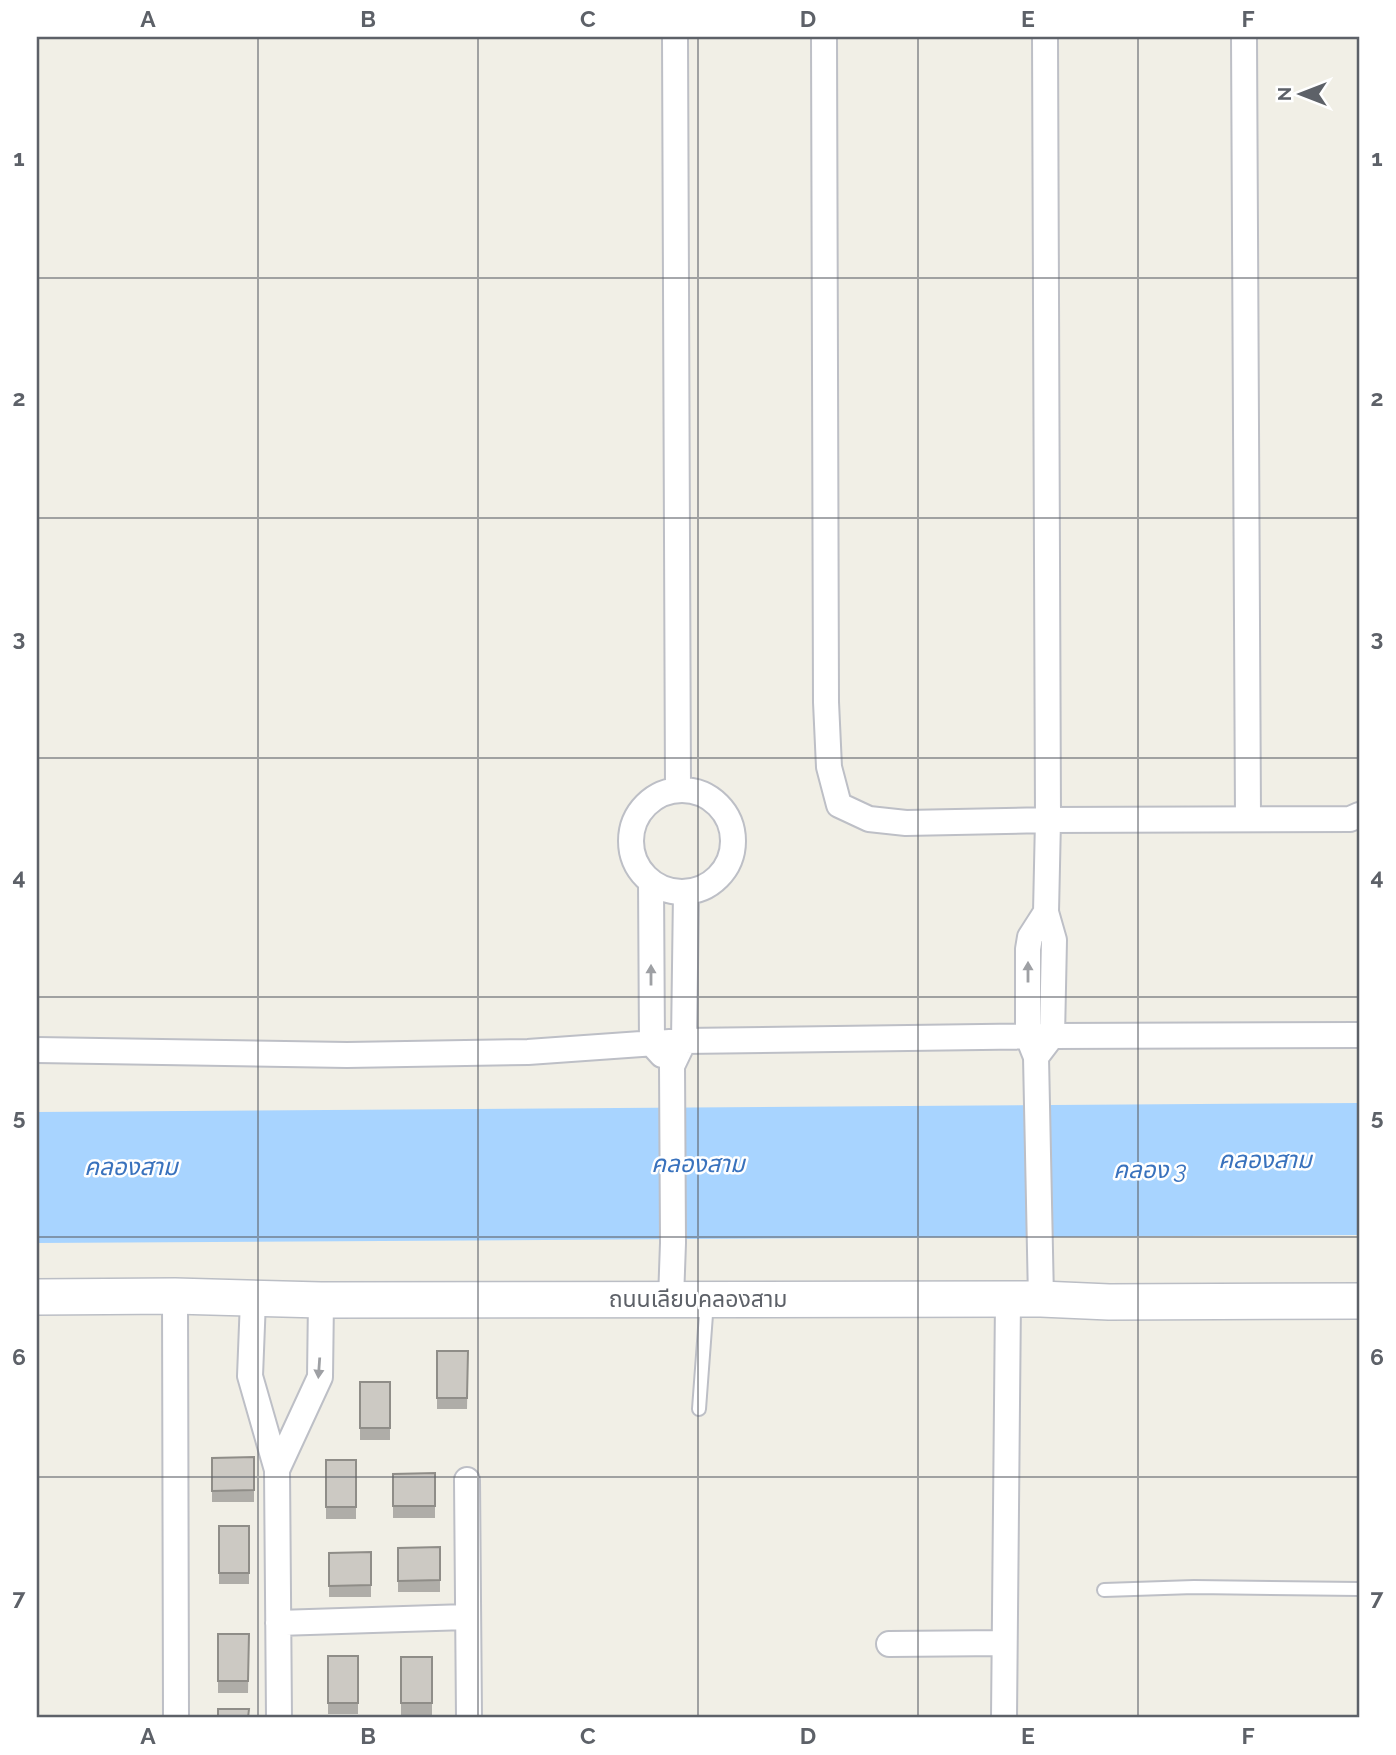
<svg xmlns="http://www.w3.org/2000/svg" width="1396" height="1755" viewBox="0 0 1396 1755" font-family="Raleway,'Noto Sans Thai',sans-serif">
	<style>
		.water { fill: #a8d4ff }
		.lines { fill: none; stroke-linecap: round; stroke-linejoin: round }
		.service-casing { stroke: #bdbfc6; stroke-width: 16 }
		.minor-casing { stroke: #bdbfc6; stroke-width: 28 }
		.secondary-casing { stroke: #bbbec5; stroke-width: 38 }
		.service { stroke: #fff; stroke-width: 12 }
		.minor { stroke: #fff; stroke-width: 24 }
		.secondary { stroke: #fff; stroke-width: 35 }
		.wall { fill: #afada8 }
		.building { fill: #ccc9c3; stroke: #8f8d88; stroke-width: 2 }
		.oneway { fill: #9ea0a4 }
		.grid { fill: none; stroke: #5d6168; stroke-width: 2; stroke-opacity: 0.55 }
		.labels { text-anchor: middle; stroke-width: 5; stroke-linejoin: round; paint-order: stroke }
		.street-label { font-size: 23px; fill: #5d6168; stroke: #fff }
		.water-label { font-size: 24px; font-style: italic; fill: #3972bd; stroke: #fff }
		.neatline { fill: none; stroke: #5d6168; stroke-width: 2.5 }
		.grid-label { font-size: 23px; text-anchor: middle; font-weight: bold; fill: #5d6168 }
	</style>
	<rect width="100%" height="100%" fill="#f1efe6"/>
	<path class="water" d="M1359,1103V1235L37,1243V1112Z"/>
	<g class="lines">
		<g class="service-casing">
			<path id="service" d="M699,1409L707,1301
				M1104,1590L1194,1587L1359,1589"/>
		</g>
		<g class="minor-casing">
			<path id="minor" d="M675,37L678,790
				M824,37L826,702L829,767L839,805L869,819L906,823L1048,820L1350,819L1359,815
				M1244,37L1248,818
				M631 841a51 51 0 1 1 102 0a51 51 0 1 1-102 0Z
				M651,882L652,1044L662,1055
				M37,1050L347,1055L528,1052L684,1041L1052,1036L1359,1035
				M1036,1057L1052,1036L1054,940L1046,912L1048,820L1045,37
				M175,1296L176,1718
				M671,1299L673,1243L672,1066L684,1041L686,893
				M1041,1299L1036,1057L1028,1037V949L1030,937L1046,912
				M253,1300L250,1376L277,1470L279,1718
				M277,1470L320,1377L321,1300
				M467,1480L469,1718
				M278,1623L467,1617
				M889,1644L1004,1643
				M1004,1718L1008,1299"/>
		</g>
		<g class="secondary-casing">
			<path id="secondary" d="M37,1297L175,1296L321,1300L1041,1299L1109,1302L1359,1301"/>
		</g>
		<use href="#service" class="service"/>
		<use href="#minor" class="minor"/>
		<use href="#secondary" class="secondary"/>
	</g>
	<path class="wall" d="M437,1351H468L467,1409H437Z
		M360,1382H390V1440H360Z
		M254,1457V1502H212V1458Z
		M326,1460H356V1519H326Z
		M435,1473V1518H393V1474Z
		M219,1526H249V1584H219Z
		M440,1547V1592H398V1548Z
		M371,1552V1597H329V1553Z
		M218,1634H249L248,1693H218Z
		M328,1656H358V1714H328Z
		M401,1657H432V1715H401Z"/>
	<path class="building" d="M437,1351H468L467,1398H437Z
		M360,1382H390V1428H360Z
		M254,1457V1490L212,1491V1458Z
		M326,1460H356V1507H326Z
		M435,1473V1506H393V1474Z
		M219,1526H249V1573H219Z
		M440,1547V1580L398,1581V1548Z
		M371,1552V1585L329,1586V1553Z
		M218,1634H249L248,1681H218Z
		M328,1656H358V1703H328Z
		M401,1657H432V1703H401Z
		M218,1709H249L248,1718H218Z"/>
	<defs><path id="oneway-solid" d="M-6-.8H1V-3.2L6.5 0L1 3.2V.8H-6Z" transform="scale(1.75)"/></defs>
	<g class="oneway">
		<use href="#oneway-solid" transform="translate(1028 972) rotate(-90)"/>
		<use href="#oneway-solid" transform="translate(651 975) rotate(-90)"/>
		<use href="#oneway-solid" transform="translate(319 1368) rotate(94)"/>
	</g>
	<path class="grid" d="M258,37V1718M478,37V1718M698,37V1718M918,37V1718M1138,37V1718M37,278H1359M37,518H1359M37,758H1359M37,997H1359M37,1237H1359M37,1477H1359"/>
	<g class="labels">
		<g class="street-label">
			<text x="698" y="1307">ถนนเลียบคลองสาม</text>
		</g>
		<g class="water-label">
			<text x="1265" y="1168">คลองสาม</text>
			<text x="698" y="1172">คลองสาม</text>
			<text x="131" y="1175">คลองสาม</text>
			<text x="1150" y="1178">คลอง 3</text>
		</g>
	</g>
	<rect width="1396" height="1755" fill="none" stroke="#ffffff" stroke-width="77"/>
	<g transform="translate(1301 94) rotate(270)" stroke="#ffffff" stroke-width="5" paint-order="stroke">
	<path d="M0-5L12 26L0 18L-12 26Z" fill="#5d6168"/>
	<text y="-10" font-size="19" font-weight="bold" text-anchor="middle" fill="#5d6168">N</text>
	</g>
	<rect x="38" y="38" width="1320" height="1678" class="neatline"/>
	<g class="grid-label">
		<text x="148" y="27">A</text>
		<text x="368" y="27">B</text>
		<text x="588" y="27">C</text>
		<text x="808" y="27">D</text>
		<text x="1028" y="27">E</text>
		<text x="1248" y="27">F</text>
		<text x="19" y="166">1</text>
		<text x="1377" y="166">1</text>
		<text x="19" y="406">2</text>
		<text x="1377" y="406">2</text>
		<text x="19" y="646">3</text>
		<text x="1377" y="646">3</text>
		<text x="19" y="885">4</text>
		<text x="1377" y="885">4</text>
		<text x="19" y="1125">5</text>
		<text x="1377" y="1125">5</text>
		<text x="19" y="1365">6</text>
		<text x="1377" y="1365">6</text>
		<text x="19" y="1605">7</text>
		<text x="1377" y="1605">7</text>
		<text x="148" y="1744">A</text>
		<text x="368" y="1744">B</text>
		<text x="588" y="1744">C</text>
		<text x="808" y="1744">D</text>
		<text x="1028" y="1744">E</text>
		<text x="1248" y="1744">F</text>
	</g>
</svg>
